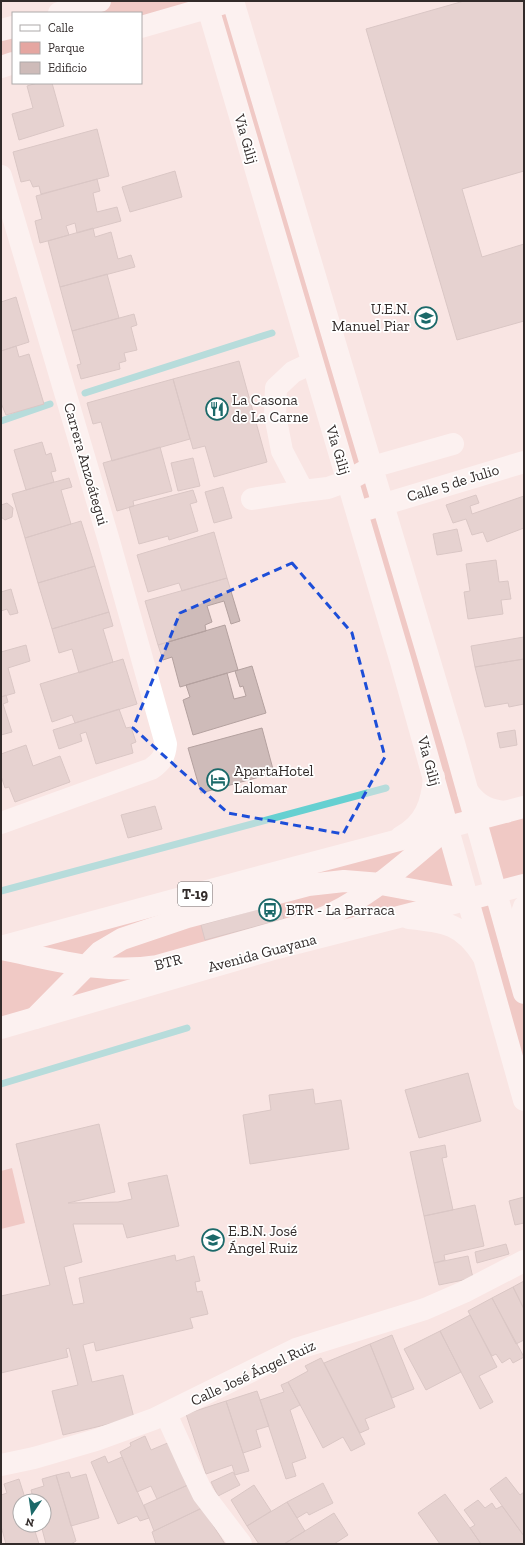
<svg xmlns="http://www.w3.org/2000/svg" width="525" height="1545" viewBox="0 0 525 1545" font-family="'Zilla Slab',serif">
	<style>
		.green { fill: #e5a6a1; fill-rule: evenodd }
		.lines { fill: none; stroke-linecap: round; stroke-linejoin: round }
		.stream { stroke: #66d0d1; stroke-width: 7 }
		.building { fill: #cebbb9; stroke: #b4a19f }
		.minor { stroke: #fff; stroke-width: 22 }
		.highway { stroke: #fff; stroke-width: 22 }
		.marked { fill: none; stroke: #1d4ed8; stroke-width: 3; stroke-dasharray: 8 5; stroke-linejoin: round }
		.labels { text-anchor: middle; stroke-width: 3.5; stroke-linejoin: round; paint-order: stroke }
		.shield { fill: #fff; stroke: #706b6a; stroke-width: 1 }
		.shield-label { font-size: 14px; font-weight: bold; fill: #322b2a }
		.street-label { font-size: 15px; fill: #322b2a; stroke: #fff }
		.poi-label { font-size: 15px; fill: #322b2a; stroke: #fff; text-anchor: start }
	</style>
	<rect width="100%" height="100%" fill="#f9e5e3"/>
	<path class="green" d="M100,1H232L476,820L524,807V885L496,892L524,993V1099L467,900L1,1028V947L447,828L208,8L141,27V13H59ZM476,820L496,892L468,900L447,828Z
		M13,27V63L1,67V30Z
		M12,1168L25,1223L1,1229V1171Z"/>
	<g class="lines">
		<path class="stream" d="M85,393L272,333
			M1,421L50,404
			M1,891L386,788
			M1,1084L187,1028"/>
	</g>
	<path class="building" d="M464,1H524V171L462,189L482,257L524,244V321L457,340L366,29Z
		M37,83H52L64,126L19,140L12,114L33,108L27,86Z
		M97,129L109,176L41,194L39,186L33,187L30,180L21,182L13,152Z
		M175,171L182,197L130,212L122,187Z
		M97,179L100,191L93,193L97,212L117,207L121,221L77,233L75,223L66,226L69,235L40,243L35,221L42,219L36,196Z
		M93,228L95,237L111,232L118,259L131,255L135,267L60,287L48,241Z
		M107,274L119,318L72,331L60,287Z
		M16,297L29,342L1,351V302Z
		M134,314L137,325L131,327L137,350L124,353L126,361L119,363L120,369L81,379L77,365L81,364L72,331Z
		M16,346L19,357L29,354L44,404L6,415L1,403V351Z
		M239,361L267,462L214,477L205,446L193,449L173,379Z
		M173,379L190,439L112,461L101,422L93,424L87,403Z
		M42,442L46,455L51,453L56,471L51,472L54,482L26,490L14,450Z
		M160,447L172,491L133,501L134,506L117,511L103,463Z
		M193,458L200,486L178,491L171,463Z
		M69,478L72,487L61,490L71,524L25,538L12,494Z
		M223,487L232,518L214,523L205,492Z
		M193,490L197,502L190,504L198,531L169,540L168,536L139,544L129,507Z
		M476,495L479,503L470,506L472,514L524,496V528L487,542L483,532L472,535L466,519L453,523L446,505Z
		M7,503L13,508L12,517L5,520L1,517V505Z
		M81,521L95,566L38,583L25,538Z
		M457,529L462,551L437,555L433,534Z
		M214,532L227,578L182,591L179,583L148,592L137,555Z
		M496,560L499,582L508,581L511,599L501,600L503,614L468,619L464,592L470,591L466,564Z
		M95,566L109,612L52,629L38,583Z
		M227,578L240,621L231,624L224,601L207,606L212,622L205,625L206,631L158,645L145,601Z
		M11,589L18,613L10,615L7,609L1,611V592Z
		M109,612L113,626L103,629L113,662L79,673L72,649L59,653L52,629Z
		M225,625L238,670L180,687L172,657L163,660L158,645Z
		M524,637V659L475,667L471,646Z
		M26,645L30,661L8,668L15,693L1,697V652Z
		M123,659L137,704L75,723L72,715L52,722L40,684Z
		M524,659V704L509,707L508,703L485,707L475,667Z
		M252,666L266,713L193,735L183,700L190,697L186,685L227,673L234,699L246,696L243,686L240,687L235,671Z
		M6,695L8,702L3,704L12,732L1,735V697Z
		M119,709L126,728L131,727L136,742L131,744L133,753L96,764L86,732L80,734L82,741L59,749L53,730Z
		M262,728L274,773L201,793L188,748Z
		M515,730L517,745L500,748L497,733Z
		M26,745L33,766L60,756L70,782L15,802L9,787L5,788L1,776V754Z
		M155,806L162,829L128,838L121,815Z
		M279,903L284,919L205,940L201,925Z
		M468,1073L481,1121L419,1138L405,1090Z
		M313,1089L315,1104L341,1100L349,1149L250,1164L243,1115L271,1110L269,1095Z
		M99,1124L115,1192L68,1203L118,1202L132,1199L128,1183L167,1175L179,1226L127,1238L123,1224H73L82,1262L64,1267L73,1305L84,1303L79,1278L175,1255L176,1261L194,1256L200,1281L195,1282L197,1292L202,1291L208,1314L190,1318L193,1328L96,1351L94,1342L83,1345L92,1382L123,1375L134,1418L63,1435L52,1391L78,1385L69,1348L66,1349L68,1357L1,1373V1296L50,1285L16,1144Z
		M445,1145L447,1157L442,1158L453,1210L424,1216L410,1152Z
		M524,1197V1223L515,1225L509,1201Z
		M475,1205L484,1246L444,1255L445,1260L434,1263L424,1216Z
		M506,1244L509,1254L477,1263L475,1252Z
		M468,1256L473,1278L439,1285L434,1263Z
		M524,1281V1309L513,1287Z
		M513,1287L524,1309V1340L516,1344L492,1298Z
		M492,1298L524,1357L513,1363L510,1358L502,1363L496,1354L492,1356L468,1311Z
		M470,1315L497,1367L479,1376L493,1402L480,1409L440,1331Z
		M440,1331L461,1372L426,1390L404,1349Z
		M392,1335L414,1389L392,1398L370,1344Z
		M370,1344L395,1407L365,1419L369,1429L360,1433L324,1363Z
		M321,1358L365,1444L351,1451L343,1437L323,1448L288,1382L308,1371L305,1366Z
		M288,1382L300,1405L290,1410L306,1458L292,1463L296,1476L286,1479L260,1400L284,1392L281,1385Z
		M257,1391L269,1426L256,1430L261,1447L243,1453L226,1401Z
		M226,1401L249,1471L235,1475L232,1465L206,1474L186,1414Z
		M145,1436L151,1450L170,1442L190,1484L157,1499L151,1486L137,1492L120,1452L131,1446L130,1443Z
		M105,1456L108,1463L122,1457L149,1518L140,1521L137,1516L118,1524L91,1462Z
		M69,1472L71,1478L86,1474L99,1518L71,1526L56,1475Z
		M233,1472L240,1485L218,1496L211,1482Z
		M56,1475L76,1541L71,1544H46L41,1525H44V1501H34L31,1490L44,1486L42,1479Z
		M506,1477L520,1495L524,1492V1536L490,1489Z
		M19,1479L26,1501H20V1525H33L39,1544H6L1,1526V1495L7,1493L4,1484Z
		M323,1483L333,1503L309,1515L307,1512L297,1518L287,1502Z
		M190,1484L202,1508L154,1531L144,1505Z
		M254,1485L271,1511L247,1526L231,1500Z
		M445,1494L470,1528L481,1544H440L418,1513Z
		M478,1500L485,1508L492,1503L496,1509L502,1506L524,1536V1544H481L470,1528L475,1525L464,1510Z
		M287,1502L305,1531L284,1544H259L247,1526Z
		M202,1508L225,1544H156L152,1532Z
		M334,1513L348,1535L334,1544H284Z"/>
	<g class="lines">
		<path class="minor" d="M206,1L401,662L524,1100
			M233,1L454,743L524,993
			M59,13L100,1
			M141,27L221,4
			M1,30L13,27
			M1,67L13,63
			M1,176L109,541L166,744C165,757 161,762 151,769L1,823
			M312,363L293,372L276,388L275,415L282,451L303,491L328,488L347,481L372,467L453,444
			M252,499L303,491
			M368,509L524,462
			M1,949C52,959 105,975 157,966L313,922C365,902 405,863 447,828
			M35,1018L100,952L122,939L187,917L308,885L344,881L381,884L468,900
			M166,1414L190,1467L203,1494L241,1544
			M1,1465L34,1458L96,1440L154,1419L296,1349L425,1309L464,1292L524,1261"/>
		<path class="highway" d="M468,792C479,806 489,811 506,812
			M401,837C425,824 432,804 434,777
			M409,918C446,922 463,924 483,956
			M1,947L218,888L524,807
			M513,953L515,933L524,907
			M1,1028L277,948L524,885"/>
	</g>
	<path d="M0 0H525V1545H0ZM292,563L352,633L385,757L343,834L228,813L133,728L180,613Z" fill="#f9e5e3" fill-opacity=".55" fill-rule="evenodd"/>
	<path class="marked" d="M292,563L352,633L385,757L343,834L228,813L133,728L180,613Z"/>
	<defs>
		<g id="school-ring" transform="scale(1.15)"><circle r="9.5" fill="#fff" stroke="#1b6969" stroke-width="1.5"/><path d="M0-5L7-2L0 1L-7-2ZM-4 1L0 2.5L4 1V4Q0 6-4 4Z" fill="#1b6969"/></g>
		<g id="restaurant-ring" transform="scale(1.15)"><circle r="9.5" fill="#fff" stroke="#1b6969" stroke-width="1.5"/><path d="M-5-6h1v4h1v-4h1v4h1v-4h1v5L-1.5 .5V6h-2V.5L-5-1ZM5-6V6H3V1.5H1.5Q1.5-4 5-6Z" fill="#1b6969"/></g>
		<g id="hotel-ring" transform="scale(1.15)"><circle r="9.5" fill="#fff" stroke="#1b6969" stroke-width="1.5"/><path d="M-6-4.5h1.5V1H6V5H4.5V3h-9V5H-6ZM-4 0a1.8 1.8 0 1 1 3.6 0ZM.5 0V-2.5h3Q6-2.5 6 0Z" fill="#1b6969"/></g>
		<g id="bus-ring" transform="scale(1.15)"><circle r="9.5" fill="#fff" stroke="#1b6969" stroke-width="1.5"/><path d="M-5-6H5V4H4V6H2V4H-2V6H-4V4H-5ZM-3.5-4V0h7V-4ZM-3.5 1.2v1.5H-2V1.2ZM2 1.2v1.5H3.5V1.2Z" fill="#1b6969"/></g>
	</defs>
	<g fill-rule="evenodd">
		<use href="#school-ring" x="426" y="318"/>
		<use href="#restaurant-ring" x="217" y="409"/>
		<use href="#hotel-ring" x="218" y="780"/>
		<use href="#bus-ring" x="270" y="910"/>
		<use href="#school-ring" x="213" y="1240"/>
	</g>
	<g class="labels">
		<rect class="shield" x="178" y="882" width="34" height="24" rx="3"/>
		<g class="shield-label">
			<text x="195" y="899">T-19</text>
		</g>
		<g class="street-label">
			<text transform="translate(246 139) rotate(74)" y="5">Vía Gilij</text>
			<text transform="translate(338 450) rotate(73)" y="5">Vía Gilij</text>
			<text transform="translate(86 464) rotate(74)" y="5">Carrera Anzoátegui</text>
			<text transform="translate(453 483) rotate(-17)" y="5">Calle 5 de Julio</text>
			<text transform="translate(429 761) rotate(75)" y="5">Vía Gilij</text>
			<text transform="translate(262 953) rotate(-15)" y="5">Avenida Guayana</text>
			<text transform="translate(168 962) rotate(-15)" y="5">BTR</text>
			<text transform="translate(253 1373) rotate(-25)" y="5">Calle José Ángel Ruiz</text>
		</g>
		<g class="poi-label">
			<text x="410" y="314" text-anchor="end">U.E.N.<tspan x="410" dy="17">Manuel Piar</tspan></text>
			<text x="232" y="405">La Casona<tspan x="232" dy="17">de La Carne</tspan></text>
			<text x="234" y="776">ApartaHotel<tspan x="234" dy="17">Lalomar</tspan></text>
			<text x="286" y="915">BTR - La Barraca</text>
			<text x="228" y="1236">E.B.N. José<tspan x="228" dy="17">Ángel Ruiz</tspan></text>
		</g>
	</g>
	<rect width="525" height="1545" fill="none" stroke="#322b2a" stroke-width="4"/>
	<rect x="12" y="12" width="130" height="72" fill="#ffffff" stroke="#adaaaa"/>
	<rect x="20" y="25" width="20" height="6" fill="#ffffff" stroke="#adaaaa"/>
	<text x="48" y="32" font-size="12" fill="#322b2a">Calle</text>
	<rect x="20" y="42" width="20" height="12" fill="#e5a6a1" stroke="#adaaaa"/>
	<text x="48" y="52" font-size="12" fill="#322b2a">Parque</text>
	<rect x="20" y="62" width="20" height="12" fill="#cebbb9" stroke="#adaaaa"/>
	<text x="48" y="72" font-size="12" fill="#322b2a">Edificio</text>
	<g transform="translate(32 1513) rotate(193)"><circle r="19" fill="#ffffff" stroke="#adaaaa"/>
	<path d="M0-3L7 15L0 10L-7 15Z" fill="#1b6969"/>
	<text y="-6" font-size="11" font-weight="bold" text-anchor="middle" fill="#322b2a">N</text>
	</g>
</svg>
